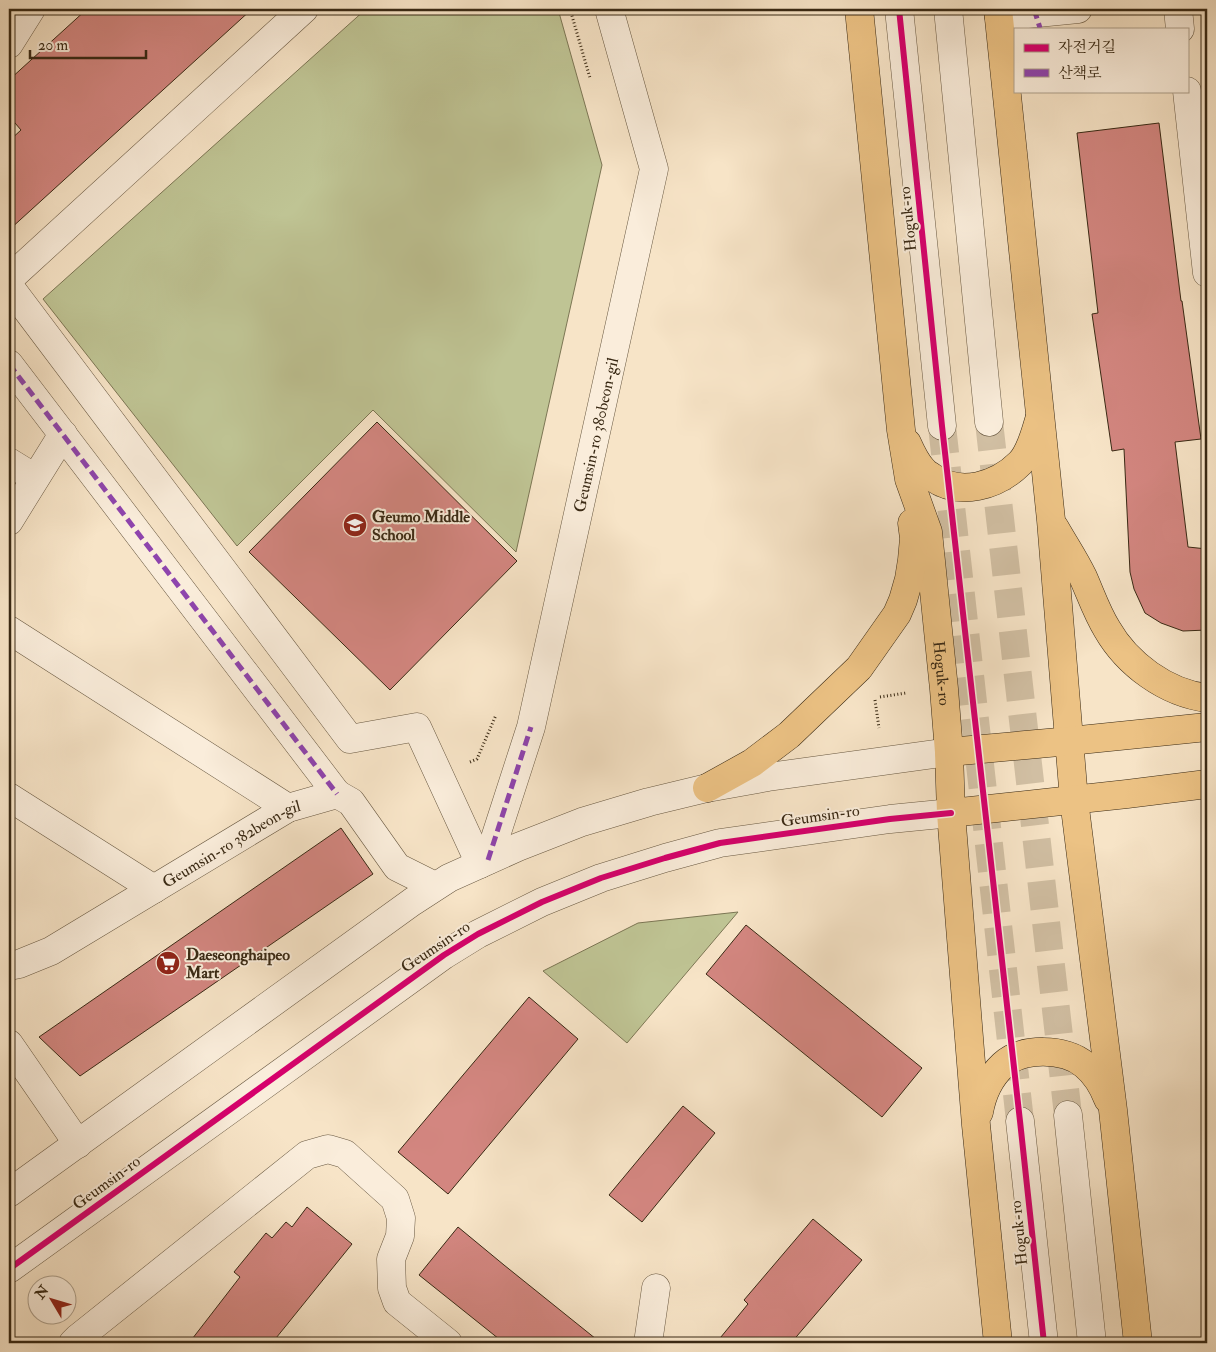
<svg xmlns="http://www.w3.org/2000/svg" width="1216" height="1352" viewBox="0 0 1216 1352" font-family="'IM FELL Double Pica','Noto Serif KR',serif">
	<style>
		.green { fill: #bfc494; stroke: #7c7654 }
		.building { fill: #d38680; stroke: #392914 }
		.lines { fill: none; stroke-linecap: round; stroke-linejoin: round }
		.minor-tunnel { stroke: #d1bfa3; stroke-width: 28; stroke-dasharray: 28 14; stroke-linecap: butt }
		.minor-casing { stroke: #685841; stroke-width: 29 }
		.major-casing { stroke: #392914; stroke-width: 29 }
		.path { stroke: #392914; stroke-width: 3; stroke-dasharray: 1 2.5; stroke-linecap: butt }
		.minor { stroke: #faeddb; stroke-width: 28 }
		.major { stroke: #ecc284; stroke-width: 28 }
		.quiet { stroke: #8e44ad; stroke-width: 5; stroke-dasharray: 10 5; stroke-linecap: butt }
		.cycleway-casing { stroke: #faeddb; stroke-width: 9 }
		.cycleway { stroke: #d6006c; stroke-width: 6 }
		.labels { text-anchor: middle; stroke-width: 4; stroke-linejoin: round; paint-order: stroke }
		.street-label { font-size: 16px; fill: #392914; stroke: #faeddb }
		.poi-label { font-size: 16px; font-weight: bold; fill: #392914; stroke: #faeddb; text-anchor: start }
	</style>
	<rect width="100%" height="100%" fill="#f7e4c7"/>
	<filter id="stains"><feTurbulence type="fractalNoise" baseFrequency=".004" numOctaves="4"/><feColorMatrix values="0 0 0 0 .2 0 0 0 0 .09 0 0 0 0 .02 0 0 0 .5 -.17"/></filter>
	<radialGradient id="worn" r=".72"><stop offset=".6" stop-color="#630" stop-opacity="0"/><stop offset="1" stop-color="#630" stop-opacity=".3"/></radialGradient>
	<path class="green" d="M366,9H558L602,165L516,552L373,410L237,546L43,299Z
		M738,912L627,1043L543,971L638,923Z"/>
	<path class="building" d="M87,9H252L9,230V141L21,130L9,116V80Z
		M1159,123L1181,301H1182L1201,439L1175,442L1188,547L1207,549V630L1183,631L1161,623L1145,613L1134,589L1130,572L1124,449L1112,451L1092,314L1098,313L1077,133Z
		M377,422L517,561L390,690L249,552Z
		M341,828L373,874L80,1076L39,1037Z
		M746,925L922,1068L882,1117L706,974Z
		M529,997L578,1039L448,1194L398,1152Z
		M683,1106L715,1133L642,1222L609,1195Z
		M307,1207L352,1244L272,1343H189L240,1277L234,1272L266,1233L272,1238L286,1222L292,1227Z
		M813,1219L862,1260L791,1343H716L748,1304L744,1300Z
		M458,1227L504,1265L601,1343H504L419,1275Z"/>
	<g class="lines">
		<path class="minor-tunnel" d="M989,422L1068,1115
			M942,426L1020,1121"/>
		<g class="minor-casing">
			<g id="minor">
				<path d="M899,9L942,426"/>
				<path d="M948,9L989,422"/>
				<path d="M1178,9L1180,29"/>
				<path d="M999,17L1078,9"/>
				<path d="M9,44L31,9"/>
				<path d="M1187,91L1207,273"/>
				<path d="M9,279L304,9"/>
				<path d="M9,286L350,739L417,727L480,864"/>
				<path d="M9,364L337,794"/>
				<path d="M9,462L35,478"/>
				<path d="M9,521L63,434"/>
				<path d="M9,630L288,808"/>
				<path d="M9,797L154,889"/>
				<path id="s1" d="M488,860L531,727L654,169L609,9"/>
				<path id="s2" d="M9,966L19,964L51,951L288,808L337,794L351,802L397,867L435,886"/>
				<path d="M9,1044L78,1144"/>
				<path d="M1068,1115L1092,1343"/>
				<path d="M1020,1121L1044,1343"/>
				<path d="M9,1193L412,902L449,878L518,847L582,822L649,802L707,788L768,777L949,752"/>
				<path d="M9,1269L444,955L478,934L542,902L601,878L665,858L720,843L890,819L951,813"/>
				<path d="M73,1343L78,1338L307,1155L328,1149L345,1154L395,1199L401,1218L400,1236L391,1259L392,1288L397,1302L448,1343"/>
				<path d="M648,1343L656,1288"/>
			</g>
		</g>
		<g class="major-casing">
			<g id="major">
				<path id="s3" d="M859,9L901,430L909,479L928,532L944,689L949,752L951,813L976,1125L998,1343"/>
				<path d="M998,9L1051,520L1074,800L1113,1110L1138,1343"/>
				<path d="M907,443C911,452 916,463 923,470C925,473 929,475 932,477C960,497 997,486 1020,463C1030,453 1035,434 1039,420"/>
				<path d="M1055,528C1064,544 1075,560 1083,577C1091,595 1097,613 1107,629C1127,664 1166,693 1207,698"/>
				<path d="M949,752L1070,741L1207,727"/>
				<path d="M707,788L752,763L789,735L859,668L897,614L903,600L909,579L912,560L914,538L912,523"/>
				<path d="M951,813L1127,794L1207,784"/>
				<path d="M979,1112C982,1095 989,1078 1003,1065C1022,1047 1065,1048 1085,1065C1096,1074 1103,1086 1108,1099"/>
			</g>
		</g>
		<path class="path" d="M570,9L590,78
			M880,697L906,693
			M875,700L879,728
			M470,762L477,759L496,715"/>
		<use href="#minor" class="minor"/>
		<use href="#major" class="major"/>
		<path class="quiet" d="M1034,9L1040,28
			M9,364L337,794
			M488,860L531,727"/>
		<g class="cycleway-casing">
			<path id="cycleway" d="M899,9L942,426L1020,1121L1044,1343
				M9,1269L444,955L478,934L542,902L601,878L665,858L720,843L890,819L951,813"/>
		</g>
		<use href="#cycleway" class="cycleway"/>
	</g>
	<defs>
		<g id="school-disc" transform="scale(1.25)"><circle r="9.5" fill="#8f2418" stroke="#faeddb"/><path d="M0-5L7-2L0 1L-7-2ZM-4 1L0 2.5L4 1V4Q0 6-4 4Z" fill="#fff"/></g>
		<g id="supermarket-disc" transform="scale(1.25)"><circle r="9.5" fill="#8f2418" stroke="#faeddb"/><path d="M-6-5.5h2.5l.6 2H6L4.5 2H-2.5L-4.4-4H-6ZM-1.5 3.2a1.3 1.3 0 1 0 .1 0ZM3 3.2a1.3 1.3 0 1 0 .1 0Z" fill="#fff"/></g>
	</defs>
	<g fill-rule="evenodd">
		<use href="#school-disc" x="355" y="525"/>
		<use href="#supermarket-disc" x="168" y="963"/>
	</g>
	<g class="labels">
		<g class="street-label">
			<text transform="translate(907 219) rotate(-96)" y="6">Hoguk-ro</text>
			<text dy="6" stroke="none"><textPath href="#s1" startOffset="439">Geumsin-ro 380beon-gil</textPath></text>
			<text dy="6" stroke="none"><textPath href="#s3" startOffset="671">Hoguk-ro</textPath></text>
			<text transform="translate(820 815) rotate(-8)" y="6">Geumsin-ro</text>
			<text dy="6" stroke="none"><textPath href="#s2" startOffset="255">Geumsin-ro 382beon-gil</textPath></text>
			<text transform="translate(435 946) rotate(-34)" y="6">Geumsin-ro</text>
			<text transform="translate(106 1182) rotate(-36)" y="6">Geumsin-ro</text>
			<text transform="translate(1018 1233) rotate(-96)" y="6">Hoguk-ro</text>
		</g>
		<g class="poi-label">
			<text x="372" y="522">Geumo Middle<tspan x="372" dy="18">School</tspan></text>
			<text x="186" y="960">Daeseonghaipeo<tspan x="186" dy="18">Mart</tspan></text>
		</g>
	</g>
	<rect width="1216" height="1352" fill="none" stroke="#f7e4c7" stroke-width="30"/>
	<rect x="10" y="10" width="1196" height="1332" fill="none" stroke="#392914" stroke-width="2.5"/>
	<rect x="15" y="15" width="1186" height="1322" fill="none" stroke="#392914"/>
	<rect x="1014" y="28" width="175" height="65" fill="#faeddb" stroke="#ad9f8b"/>
	<rect x="1024" y="44" width="25" height="8" fill="#d6006c" stroke="#ad9f8b"/>
	<text x="1058" y="52" font-size="15" fill="#392914">자전거길</text>
	<rect x="1024" y="69" width="25" height="8" fill="#8e44ad" stroke="#ad9f8b"/>
	<text x="1058" y="78" font-size="15" fill="#392914">산책로</text>
	<g transform="translate(52 1300) rotate(308)"><circle r="24" fill="#faeddb" stroke="#ad9f8b"/>
	<path d="M0-4L9 19L0 12L-9 19Z" fill="#8f2418"/>
	<text y="-8" font-size="14" font-weight="bold" text-anchor="middle" fill="#392914">N</text>
	</g>
	<path d="M30 50v8h116v-8" fill="none" stroke="#392914" stroke-width="2.5"/>
	<text x="38" y="50" font-size="15" fill="#392914" stroke="#faeddb" stroke-width="4" paint-order="stroke">20 m</text>
	<rect width="100%" height="100%" filter="url(#stains)"/>
	<rect width="100%" height="100%" fill="url(#worn)"/>
</svg>
